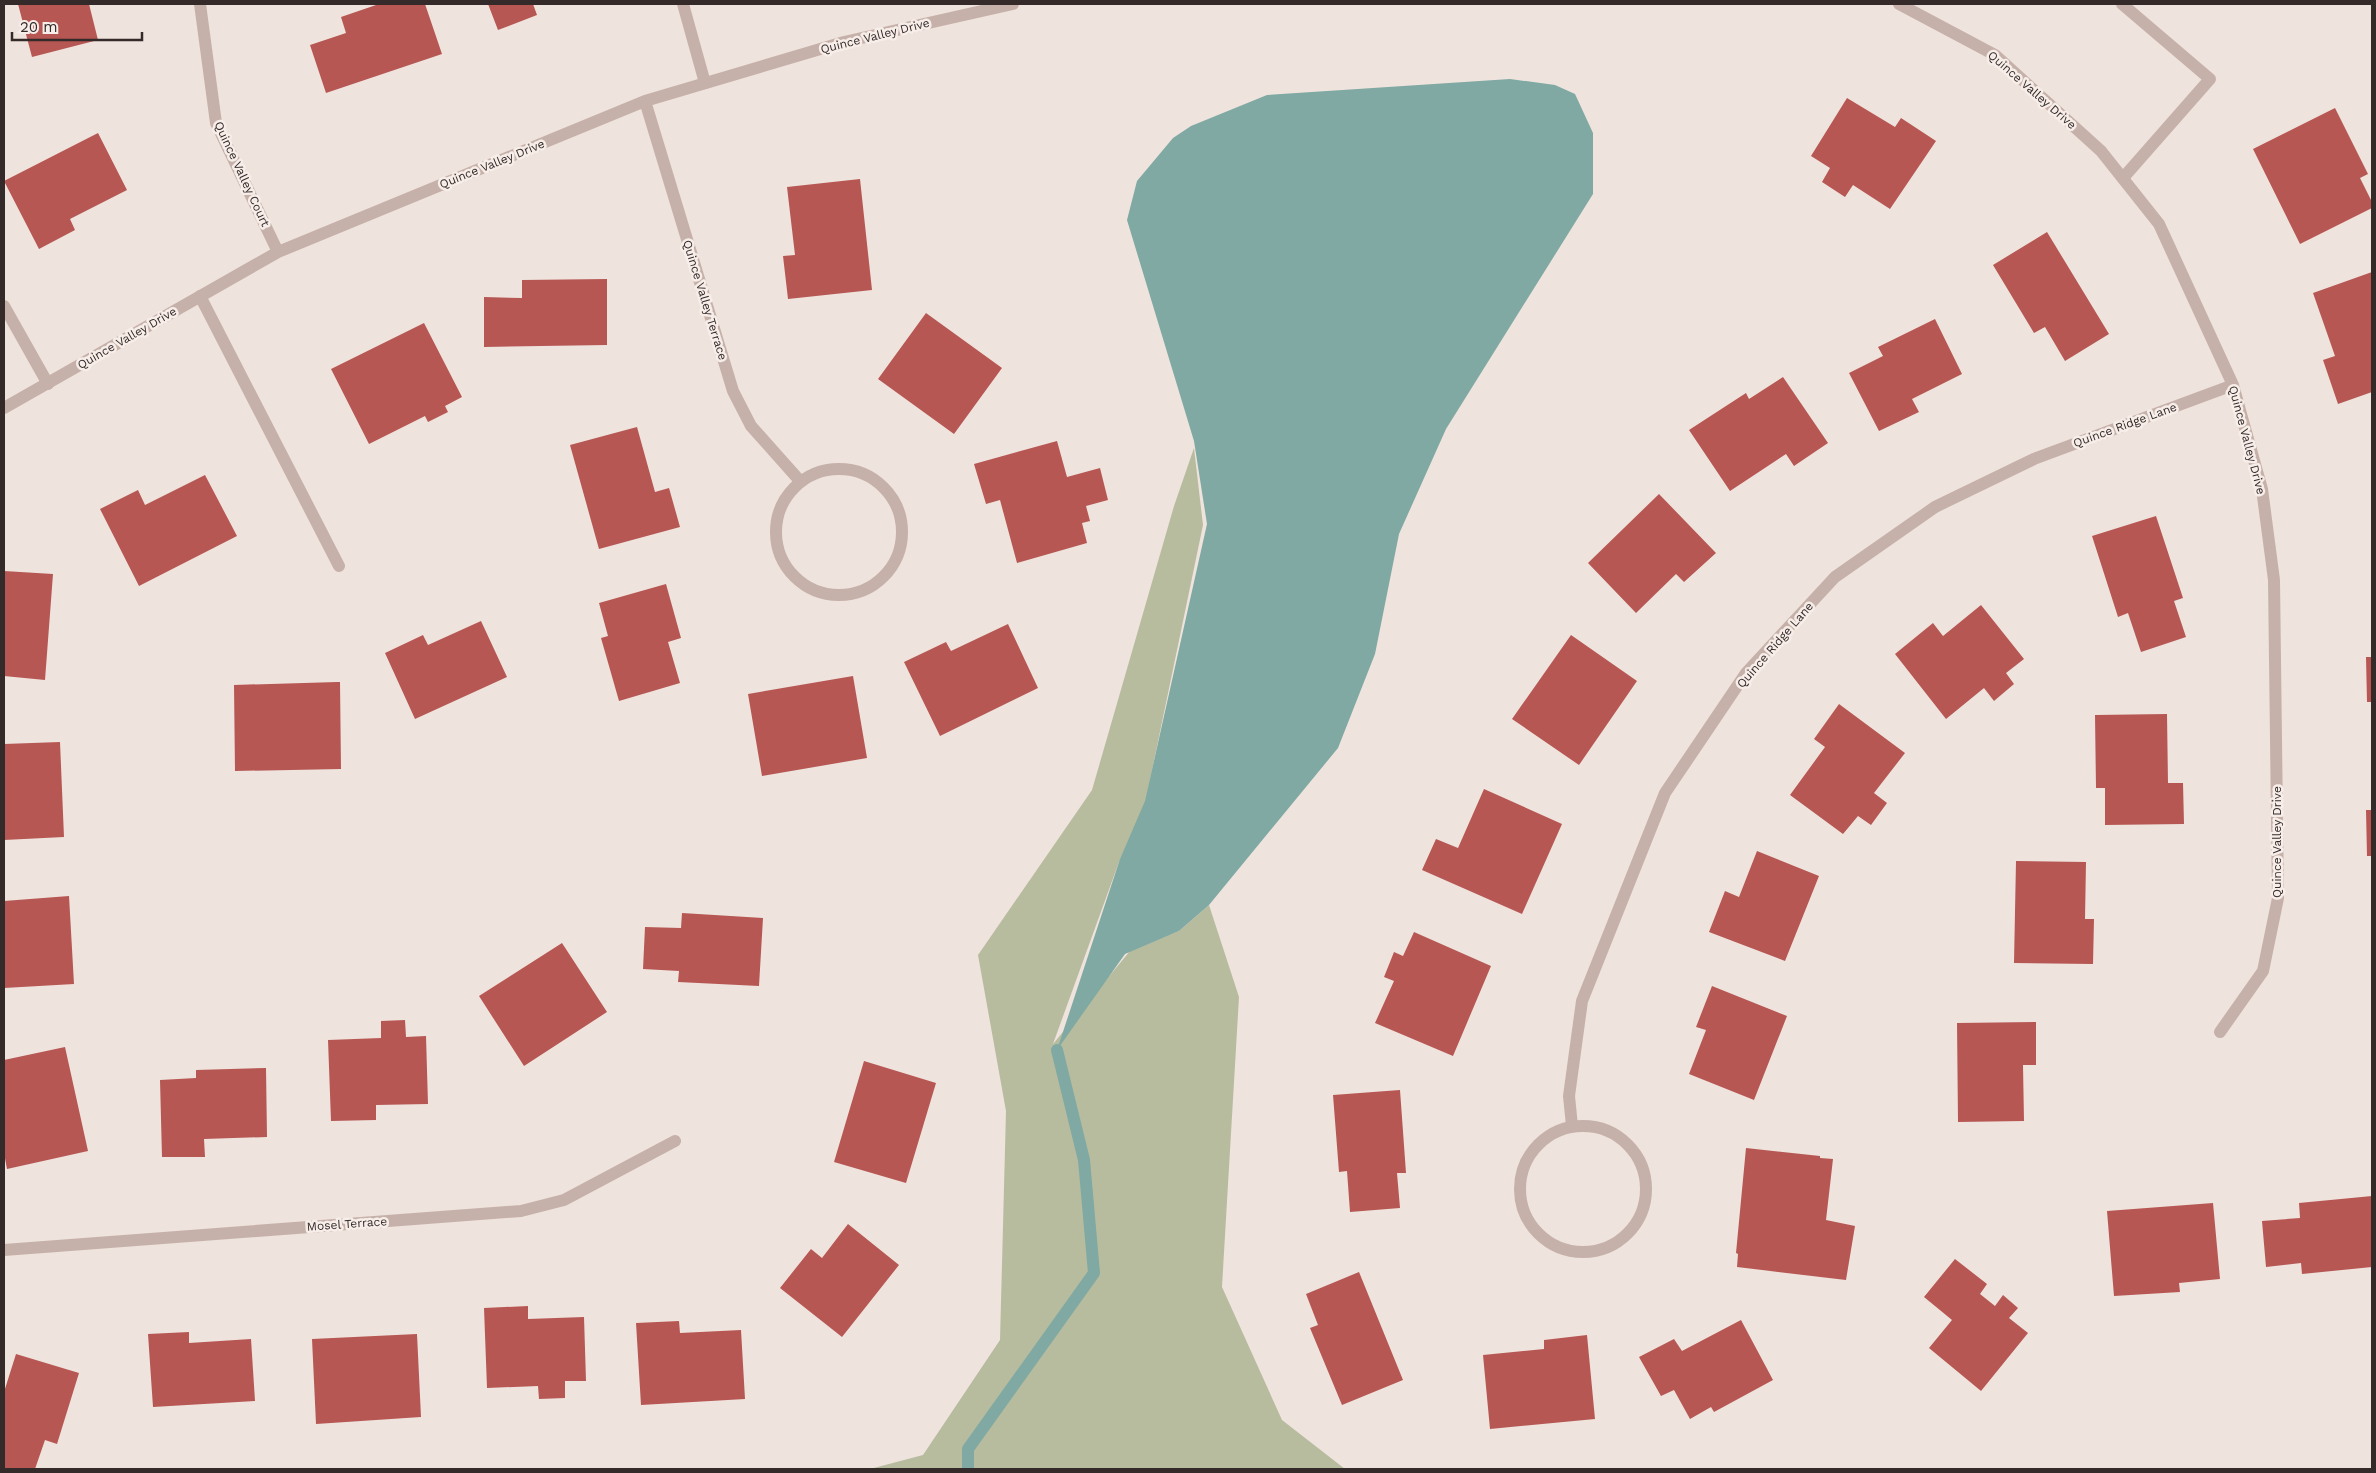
<svg xmlns="http://www.w3.org/2000/svg" width="2376" height="1473" viewBox="0 0 2376 1473" font-family="'Work Sans',sans-serif">
	<style>
		.green { fill: #b8bc9f }
		.water { fill: #7fa9a2 }
		.lines { fill: none; stroke-linecap: round; stroke-linejoin: round }
		.stream { stroke: #7fa9a2; stroke-width: 12 }
		.building { fill: #b75753 }
		.lane { stroke: #c6b1aa; stroke-width: 12 }
		.street { stroke: #c6b1aa; stroke-width: 12 }
		.labels { text-anchor: middle; stroke-width: 5; stroke-linejoin: round; paint-order: stroke }
		.street-label { font-size: 12px; fill: #342a29; stroke: #f7eee9 }
	</style>
	<rect width="100%" height="100%" fill="#efe3dd"/>
	<path class="green" d="M1194,448L1203,525L1145,804L1119,862L1053,1044L1130,951L1179,931L1209,905L1239,997L1222,1287L1282,1420L1345,1469H870L923,1455L1000,1340L1006,1111L978,955L1092,790L1174,506Z"/>
	<path class="water" d="M1510,79L1555,85L1575,94L1593,133V194L1446,429L1399,534L1375,654L1338,748L1209,905L1179,931L1125,954L1057,1050L1120,859L1145,801L1207,524L1194,441L1127,220L1137,181L1173,138L1191,126L1267,95Z"/>
	<g class="lines">
		<path class="stream" d="M968,1469V1449L1094,1273L1084,1160L1057,1050"/>
	</g>
	<path class="building" d="M18,4H89L98,40L32,57Z
		M379,4H425L442,54L326,93L310,45L346,33L341,17Z
		M488,4H533L537,15L498,30Z
		M1847,98L1895,127L1901,118L1936,141L1890,209L1853,185L1845,197L1822,182L1830,168L1811,156Z
		M2335,108L2368,174L2360,178L2372,202V208L2300,244L2253,149Z
		M98,133L127,190L70,219L75,230L39,249L4,181Z
		M860,179L872,290L788,299L783,256L795,255L787,187Z
		M2047,232L2109,334L2065,361L2045,327L2034,333L1993,265Z
		M2372,272V392L2338,404L2323,360L2335,356L2313,293Z
		M607,279V345L484,347V297L522,298V280Z
		M926,313L1002,368L954,434L878,379Z
		M1935,319L1962,374L1912,399L1919,412L1879,431L1849,373L1883,356L1878,347Z
		M424,323L462,397L445,406L448,412L428,422L425,416L369,444L331,369Z
		M1783,377L1828,443L1794,466L1786,454L1730,491L1689,430L1746,393L1749,399Z
		M637,427L655,492L669,488L680,527L599,549L570,445Z
		M1057,441L1067,477L1100,468L1108,500L1086,506L1090,521L1082,523L1087,543L1017,563L1000,500L986,504L974,464Z
		M205,475L237,536L139,586L100,509L138,490L145,505Z
		M1659,494L1716,553L1684,582L1676,574L1636,613L1588,563Z
		M2156,516L2183,598L2174,601L2186,637L2141,652L2128,613L2118,617L2092,536Z
		M4,571L53,574L45,680L4,676Z
		M666,584L681,638L668,642L680,683L619,701L601,638L608,636L599,603Z
		M1981,605L2024,659L2006,673L2014,684L1994,701L1984,688L1946,719L1895,654L1933,623L1943,636Z
		M481,621L507,677L415,719L385,653L423,635L428,645Z
		M1008,624L1038,688L940,736L904,662L946,642L951,651Z
		M1571,635L1637,681L1579,765L1512,719Z
		M2366,657H2372V702H2367Z
		M853,676L867,758L762,776L748,694Z
		M337,682H340L341,769L235,771L234,685Z
		M1839,704L1905,753L1874,793L1887,803L1871,825L1858,816L1843,834L1790,795L1825,747L1814,739Z
		M2167,714L2168,783H2183L2184,824L2105,825V788H2096L2095,715Z
		M60,742L64,837L4,840V744Z
		M1484,789L1562,824L1522,914L1422,870L1436,839L1458,848Z
		M2366,810H2372V856H2367Z
		M1757,851L1819,876L1785,961L1709,932L1725,891L1739,897Z
		M2016,861L2086,862L2085,919H2094L2093,964L2014,963Z
		M69,896L74,984L4,988V901Z
		M682,913L763,918L759,986L678,982L679,971L643,969L645,927L681,928Z
		M1414,932L1491,966L1453,1056L1375,1023L1394,981L1384,977L1394,952L1403,956Z
		M562,943L607,1012L524,1066L479,996Z
		M1712,986L1787,1016L1754,1100L1689,1074L1706,1030L1696,1027Z
		M405,1020L406,1037L426,1036L428,1104L376,1105V1120L331,1121L328,1040L381,1038V1021Z
		M2036,1022V1065H2023L2024,1121L1958,1122L1957,1023Z
		M65,1047L88,1151L7,1169L4,1153V1060Z
		M864,1061L936,1083L906,1183L834,1162Z
		M266,1068L267,1137L204,1139L205,1157H162L160,1080L196,1078V1070Z
		M1400,1090L1406,1173H1397L1400,1208L1350,1212L1347,1171L1339,1172L1333,1095Z
		M1746,1148L1820,1156V1158L1833,1159L1826,1220L1855,1226L1846,1280L1737,1267L1738,1254L1736,1253Z
		M2372,1196V1267L2302,1274L2301,1263L2266,1267L2262,1221L2300,1218L2299,1203Z
		M2213,1203L2220,1279L2179,1283L2180,1292L2114,1296L2107,1211Z
		M848,1224L899,1265L842,1337L780,1288L811,1249L822,1258Z
		M1955,1259L1987,1284L1980,1294L1995,1306L2003,1295L2018,1308L2009,1318L2028,1333L1981,1391L1929,1348L1952,1320L1924,1297Z
		M1359,1272L1403,1380L1342,1405L1310,1328L1318,1325L1306,1294Z
		M528,1306V1319L584,1317L586,1381H565V1398L539,1399L538,1386L487,1388L484,1308Z
		M1741,1320L1773,1380L1714,1412L1711,1407L1690,1419L1674,1390L1661,1396L1639,1357L1674,1339L1682,1351Z
		M679,1321L680,1333L741,1330L745,1399L641,1405L636,1323Z
		M189,1332V1343L251,1339L255,1401L153,1407L148,1334Z
		M417,1334L421,1417L316,1424L312,1339Z
		M1587,1335L1595,1419L1490,1429L1483,1355L1544,1349V1340Z
		M16,1354L79,1373L57,1444L45,1440L35,1469H4V1392Z"/>
	<g class="lines">
		<path class="lane" d="M683,4L705,83
			M2122,4L2210,79L2123,178
			M200,296L339,566
			M4,306L48,384"/>
		<path class="street" d="M200,4L216,123L278,252
			M1899,4L1995,55L2101,151L2159,224L2233,385L2262,489L2274,580L2278,898L2263,971L2220,1032
			M645,101L733,391L751,426L800,481
			M4,408L278,252L645,101L844,42L1013,4
			M776 532a63 63 0 1 1 126 0a63 63 0 1 1-126 0Z
			M1520 1189a63 63 0 1 1 126 0a63 63 0 1 1-126 0Z
			M1572,1126L1569,1096L1582,1001L1665,793L1746,673L1835,577L1935,507L2034,459L2233,385
			M4,1250L521,1211L564,1200L675,1141"/>
	</g>
	<g class="labels">
		<g class="street-label">
			<text transform="translate(875 36) rotate(-14)" y="4">Quince Valley Drive</text>
			<text transform="translate(2032 90) rotate(41)" y="4">Quince Valley Drive</text>
			<text transform="translate(492 164) rotate(-22)" y="4">Quince Valley Drive</text>
			<text transform="translate(242 174) rotate(65)" y="4">Quince Valley Court</text>
			<text transform="translate(705 300) rotate(73)" y="4">Quince Valley Terrace</text>
			<text transform="translate(127 338) rotate(-30)" y="4">Quince Valley Drive</text>
			<text transform="translate(2125 425) rotate(-20)" y="4">Quince Ridge Lane</text>
			<text transform="translate(2247 440) rotate(75)" y="4">Quince Valley Drive</text>
			<text transform="translate(1775 645) rotate(-49)" y="4">Quince Ridge Lane</text>
			<text transform="translate(2277 842) rotate(-90)" y="4">Quince Valley Drive</text>
			<text transform="translate(347 1224) rotate(-4)" y="4">Mosel Terrace</text>
		</g>
	</g>
	<rect width="2376" height="1473" fill="none" stroke="#342a29" stroke-width="10"/>
	<path d="M12 32v8h130v-8" fill="none" stroke="#342a29" stroke-width="2.5"/>
	<text x="20" y="32" font-size="15" fill="#342a29" stroke="#f7eee9" stroke-width="4" paint-order="stroke">20 m</text>
</svg>
